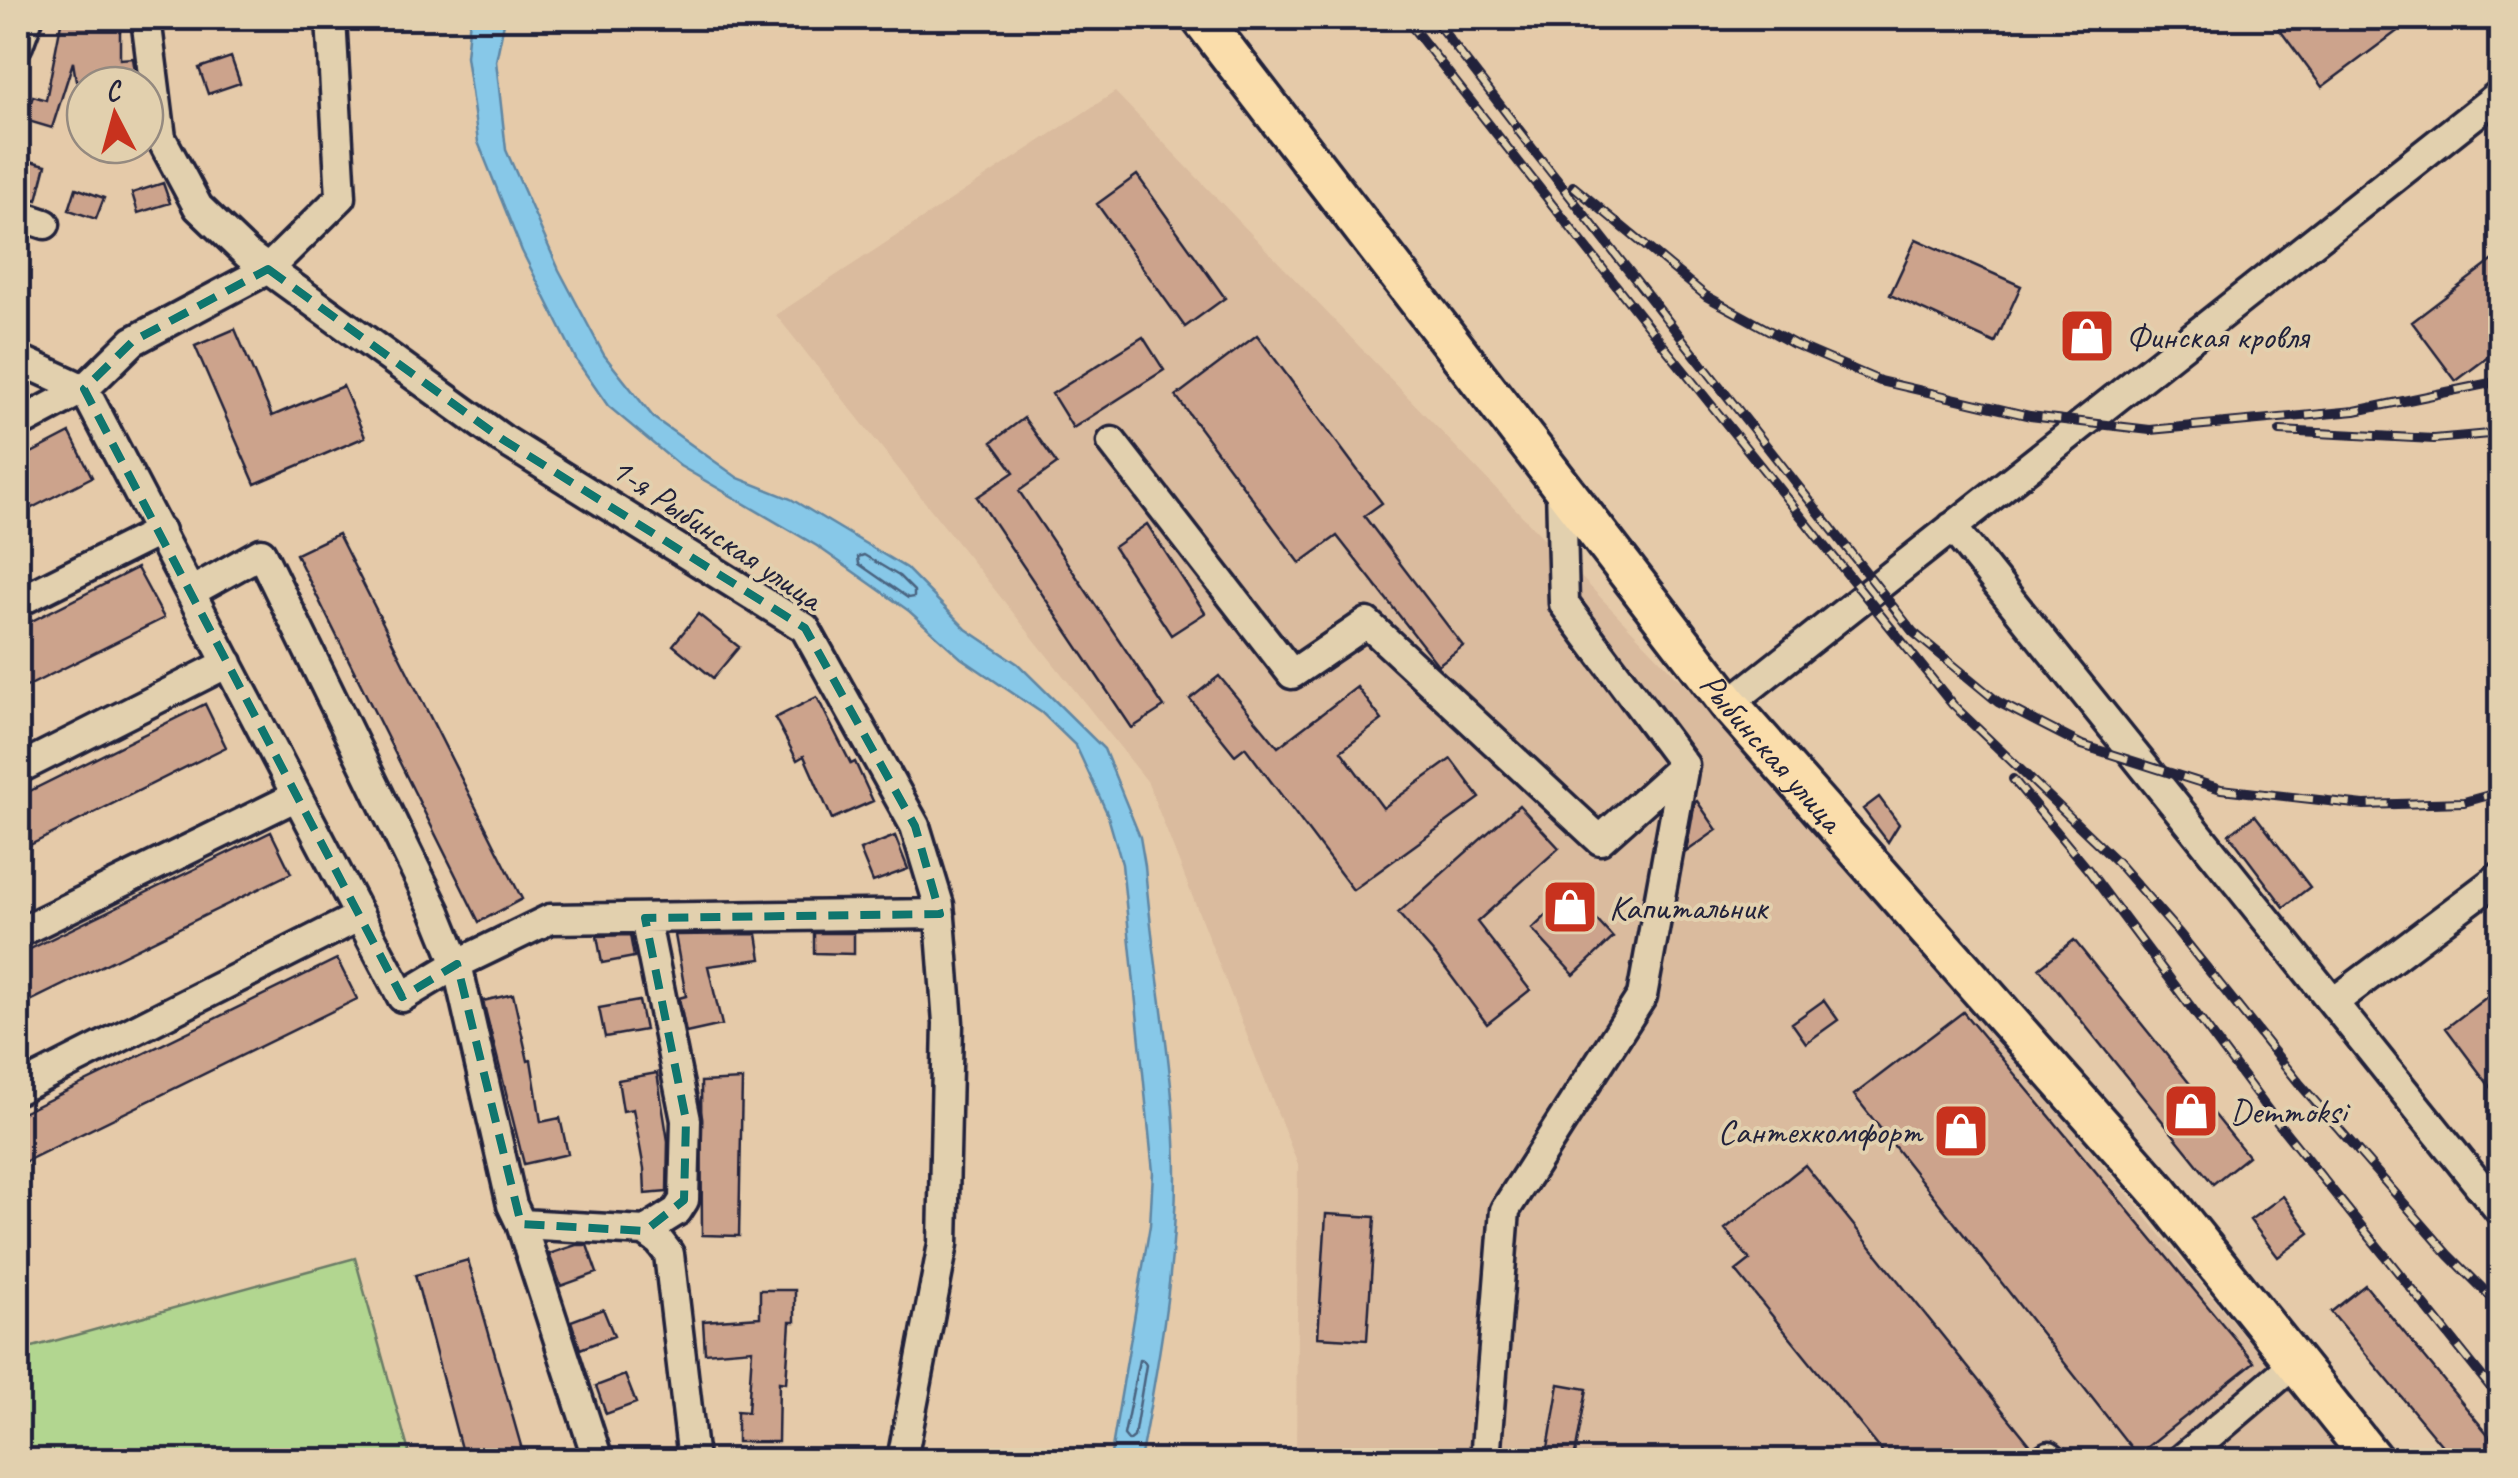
<svg xmlns="http://www.w3.org/2000/svg" width="2518" height="1478" viewBox="0 0 2518 1478" font-family="Caveat,sans-serif">
	<style>
		.built { fill: #dabb9e }
		.green { fill: #b2d690; stroke: #6a7c66; stroke-width: 2.5 }
		.water { fill: #87c8e8; stroke: #5f86a3; stroke-width: 2.5 }
		.lines { fill: none; stroke-linecap: round; stroke-linejoin: round }
		.shore { stroke: #4a6480; stroke-width: 2.5 }
		.building { fill: #cca38c; stroke: #22223b; stroke-width: 2.5 }
		.minor-casing { stroke: #22223b; stroke-width: 35 }
		.major-casing { stroke: #22223b; stroke-width: 45 }
		.minor { stroke: #e2d0ae; stroke-width: 28 }
		.major { stroke: #faddab; stroke-width: 38 }
		.rail-casing { stroke: #22223b; stroke-width: 10 }
		.rail { stroke: #e2d0ae; stroke-width: 6; stroke-dasharray: 19; stroke-linecap: butt }
		.marked { fill: none; stroke: #0f766e; stroke-width: 8; stroke-dasharray: 20 12; stroke-linejoin: round }
		.labels { text-anchor: middle; stroke-width: 8; stroke-linejoin: round; paint-order: stroke }
		.poi-label { font-size: 35px; fill: #22223b; stroke: #e2d0ae; text-anchor: start }
		.street-label { font-size: 35px; fill: #22223b; stroke: #e2d0ae }
	</style>
	<rect width="100%" height="100%" fill="#e5caa9"/>
	<filter id="ink" filterUnits="userSpaceOnUse"><feTurbulence type="fractalNoise" baseFrequency=".01" numOctaves="2"/><feDisplacementMap in="SourceGraphic" scale="20" xChannelSelector="R" yChannelSelector="G"/><feConvolveMatrix kernelMatrix="1 2 1 2 8 2 1 2 1" color-interpolation-filters="sRGB"/></filter>
	<g filter="url(#ink)">
		<path class="built" d="M1115,92L1723,725L1930,956L2347,1460H1296L1298,1165L1147,781L776,315Z"/>
		<path class="green" d="M355,1258L411,1460H18V1351Z"/>
		<path class="water" d="M470,18H505L496,61L506,150L559,270L604,355L654,418L738,478L791,499L906,568L966,629L1018,664L1104,749L1140,837L1145,866C1152,958 1171,1049 1175,1141C1181,1240 1159,1362 1140,1460H1110L1150,1225L1153,1172L1122,864L1107,813L1076,746L1042,713L961,658L909,611L817,546L680,466L608,406L577,361L522,251L478,142L466,56Z"/>
		<g class="lines">
			<path class="shore" d="M864,555L899,576L914,591V597L908,598L859,564L858,557Z
				M1139,1360L1144,1361L1146,1365L1134,1437L1129,1441L1124,1435Z"/>
		</g>
		<path class="building" d="M62,18H120V59L133,58L137,85H98L76,81L73,62L52,128L25,120L33,96L46,100Z
			M2289,18H2415L2322,87L2277,26Z
			M231,57L240,83L208,94L199,68Z
			M18,158L46,165L37,200L18,195Z
			M1137,175L1225,298L1185,327L1097,204Z
			M163,183L170,203L138,213L132,193Z
			M76,188L104,198L96,219L69,210Z
			M1916,239L2021,286L1995,343L1890,295Z
			M2500,255V348L2456,381L2412,322Z
			M235,329L272,416L343,386L365,437L255,484L195,346Z
			M1257,335L1382,503L1364,516L1463,646L1438,665L1337,536L1300,563L1176,396Z
			M1143,337L1164,370L1073,428L1052,394Z
			M1024,418L1057,464L1019,491L1164,707L1132,728L977,497L1014,472L992,442Z
			M70,433L92,477L18,515V460Z
			M1147,524L1205,613L1171,635L1114,547Z
			M338,534L522,899L479,922L296,554Z
			M137,568L164,618L18,691V628Z
			M698,614L739,647L713,678L673,645Z
			M1219,676L1278,747L1357,687L1382,720L1341,751L1383,808L1451,759L1480,798L1353,890L1245,747L1235,755L1190,699Z
			M817,697L851,764L855,762L873,801L832,819L804,756L797,760L775,718Z
			M205,704L226,747L18,851V797Z
			M1879,797L1899,824L1888,842L1863,809Z
			M1697,801L1717,830L1686,852L1695,802Z
			M1519,805L1559,848L1477,922L1530,990L1487,1024L1437,957L1398,913Z
			M2255,815L2310,887L2284,907L2229,834Z
			M271,832L291,873L18,1007V955Z
			M895,836L908,869L873,882L860,850Z
			M1571,892L1613,938L1574,975L1532,929Z
			M814,933H854V954L814,953Z
			M757,934L761,959L708,966L722,1025L686,1033L679,998L686,996L675,935Z
			M630,935L634,957L602,963L597,936Z
			M2074,940L2248,1156L2213,1184L2039,968Z
			M337,959L357,999L18,1165V1115Z
			M2500,987V1100L2446,1028Z
			M513,994L528,1061L531,1060L541,1122L560,1118L568,1154L524,1164L483,1001Z
			M1824,1000L1838,1020L1806,1043L1792,1023Z
			M639,1001L645,1030L605,1037L599,1008Z
			M1963,1012L2254,1362L2137,1455L1854,1095Z
			M657,1073L668,1141L667,1192L645,1194L644,1169L633,1109L623,1111L618,1080Z
			M742,1080L739,1236L702,1235L701,1082Z
			M1805,1165L2032,1447L2018,1460H1889L1736,1271L1750,1260L1725,1229Z
			M2283,1196L2310,1233L2278,1257L2250,1220Z
			M1326,1214L1375,1217L1367,1340L1318,1337Z
			M576,1245H587L597,1273L561,1286L549,1254Z
			M468,1260L525,1460H464L415,1275Z
			M2365,1285L2500,1449V1460H2454L2331,1312Z
			M760,1290H795V1322H790L786,1383L779,1382L778,1442H737V1411L748,1412L752,1349L705,1353L703,1321L760,1317Z
			M603,1309L614,1336L580,1349L571,1321Z
			M625,1375L636,1403L606,1414L596,1386Z
			M1559,1384L1587,1389L1574,1460H1546Z"/>
		<g class="lines">
			<g class="minor-casing">
				<path id="minor" d="M146,18L161,138L198,207L247,254L502,439L805,628L915,826L939,905L948,1023L943,1244L902,1460
					M18,45L28,18
					M18,215L45,224
					M18,359L84,389
					M84,389L402,997L457,964L512,1205L521,1224L598,1460
					M18,424L84,389L133,341L268,269L341,197L331,18
					M1112,442L1292,674L1367,623L1600,840L1684,765
					M1952,527L2500,1211
					M191,592L261,553L436,912L457,964L550,919L940,914
					M18,602L160,531
					M1729,704L2500,94
					M18,769L228,663
					M18,933L297,796
					M2334,1002L2500,877
					M18,1089L360,916
					M521,1224L645,1231L677,1211L684,1200L686,1120L645,918
					M645,1231L659,1241L669,1254L693,1460
					M1485,1460L1505,1210L1642,996L1684,765L1564,604L1561,486
					M2043,1460L2049,1456L2054,1460
					M2181,1460L2296,1362"/>
			</g>
			<g class="major-casing">
				<g id="major">
					<path id="s1" d="M1201,18L1729,704L2159,1192L2373,1460"/>
				</g>
			</g>
			<use href="#minor" class="minor"/>
			<use href="#major" class="major"/>
			<g class="rail-casing">
				<path id="rail" d="M1405,18L1663,345L1953,705L2117,862L2178,932L2299,1083L2449,1255L2500,1306
					M1433,18L1524,136
					M1517,129L1913,632L1998,702L2082,745L2221,789L2364,805L2464,802L2500,792
					M1573,186L1706,296L1794,344L1880,381L2030,416L2150,430L2355,411L2500,381
					M2280,431L2434,439L2500,433
					M2013,779L2089,871L2271,1114L2500,1399"/>
			</g>
			<use href="#rail" class="rail"/>
		</g>
	</g>
	<path class="marked" d="M268,269L502,439L805,628L915,826L940,914L645,918L686,1120L684,1200L645,1231L521,1224L457,964L402,997L84,389L133,341Z"/>
	<defs>
		<g id="shop-square" transform="scale(2.875)"><rect x="-9" y="-9" width="18" height="18" rx="4" fill="#c8321e" stroke="#e2d0ae"/><path d="M-5-2.5h2.3a2.7 3.5 0 0 1 5.4 0H5L5.5 6h-11ZM-1.5-2.5h3a1.5 2.3 0 0 0-3 0Z" fill="#fff"/></g>
	</defs>
	<g fill-rule="evenodd">
		<use href="#shop-square" x="2087" y="336"/>
		<use href="#shop-square" x="1570" y="907"/>
		<use href="#shop-square" x="2191" y="1111"/>
		<use href="#shop-square" x="1961" y="1131"/>
	</g>
	<g class="labels">
		<g class="poi-label">
			<text x="2126" y="348">Финская кровля</text>
			<text x="1609" y="919">Капитальник</text>
			<text x="2230" y="1123">Demmoksi</text>
			<text x="1922" y="1143" text-anchor="end">Сантехкомфорт</text>
		</g>
		<g class="street-label">
			<text transform="translate(717 533) rotate(34)" y="12">1-я Рыбинская улица</text>
			<text dy="12" stroke="none"><textPath href="#s1" startOffset="930">Рыбинская улица</textPath></text>
		</g>
	</g>
	<rect width="2518" height="1478" fill="none" stroke="#e2d0ae" stroke-width="60"/>
	<rect x="30" y="30" width="2458" height="1418" fill="none" stroke="#22223b" stroke-width="4" filter="url(#ink)"/>
	<g transform="translate(115 115) rotate(354)"><circle r="48" fill="#e2d0ae" stroke="#958a80" stroke-width="2.5"/>
	<path d="M0-8L18 38L0 25L-18 38Z" fill="#c8321e"/>
	<text y="-15" font-size="28" font-weight="bold" text-anchor="middle" fill="#22223b">С</text>
	</g>
</svg>
